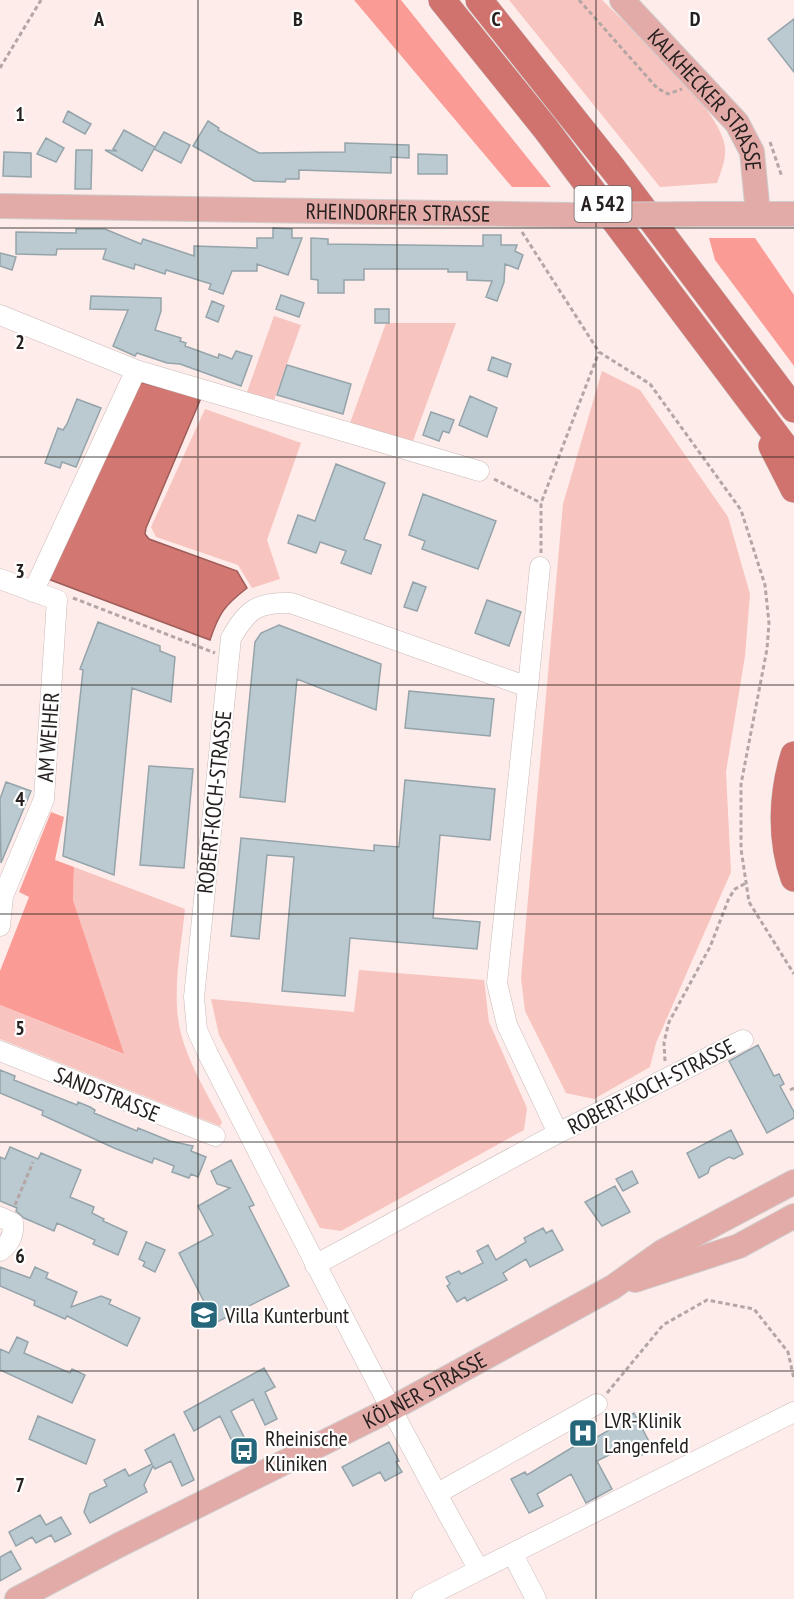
<svg xmlns="http://www.w3.org/2000/svg" width="794" height="1599" viewBox="0 0 794 1599" font-family="'PT Sans Narrow',sans-serif">
	<style>
		.green { fill: #f8c4bf }
		.forest { fill: #fa9c95 }
		.water { fill: #d27772; stroke: #9e5d59; stroke-width: 1.5 }
		.building { fill: #bacad0; stroke: #95a4aa; stroke-width: 1.5 }
		.lines { fill: none; stroke-linecap: round; stroke-linejoin: round }
		.minor-casing { stroke: #cabab8; stroke-width: 21 }
		.major-casing { stroke: #cfcece; stroke-width: 26 }
		.highway-casing { stroke: #cfcece; stroke-width: 28 }
		.path { stroke: #b3a6a4; stroke-width: 3; stroke-dasharray: 4.5 3; stroke-linecap: butt }
		.minor { stroke: #fff; stroke-width: 20 }
		.major { stroke: #e3aba8; stroke-width: 24 }
		.highway { stroke: #d0736e; stroke-width: 27 }
		.major-bridge-casing { stroke: #cfcece; stroke-width: 26; stroke-linecap: butt }
		.major-bridge { stroke: #e3aba8; stroke-width: 24 }
		.grid { fill: none; stroke: #26201f; stroke-width: 1.5; stroke-opacity: 0.55 }
		.labels { text-anchor: middle; stroke-width: 4.5; stroke-linejoin: round; paint-order: stroke }
		.shield { fill: #fefefe; stroke: #676362; stroke-width: 1.5 }
		.shield-label { font-size: 21px; font-weight: bold; fill: #26201f }
		.street-label { font-size: 22px; fill: #26201f; stroke: #fefefe }
		.poi-label { font-size: 22px; fill: #26201f; stroke: #fefefe; text-anchor: start }
		.grid-label { font-size: 20px; text-anchor: middle; font-weight: bold; fill: #26201f; stroke: #fefefe; stroke-width: 4.5; stroke-linejoin: round; paint-order: stroke }
	</style>
	<rect width="100%" height="100%" fill="#fdecea"/>
	<path class="green" d="M509,0H602C631,29 721,108 725,147C726,160 721,171 717,183L660,187Z
		M274,316L301,325L274,400L247,392Z
		M386,323H456L413,441L350,423Z
		M602,371L640,390L728,517L750,594L745,656L726,772L731,872L656,1043L650,1067L594,1099L566,1093L525,1011L521,978L563,504Z
		M205,409L301,443L267,540L280,579L252,588L238,565L156,537L151,527Z
		M74,867L185,909C181,949 171,995 181,1034C189,1064 207,1094 222,1122L220,1126L0,1039V1005L123,1054L73,900Z
		M359,970L484,980L489,1022L527,1108L524,1130L341,1231L320,1228L219,1035L211,999L354,1012Z"/>
	<path class="forest" d="M354,0H401L551,187H512Z
		M709,238H755L794,295V366L715,260Z
		M51,812L64,817L55,860L74,867L73,900L124,1054L0,1005V971L29,897L19,892Z"/>
	<path class="water" d="M140,382L201,398L146,528L145,534L149,539L237,571L247,588C224,606 219,613 210,640L48,579Z"/>
	<path class="building" d="M794,19V72L768,39Z
		M68,111L91,124L85,134L63,122Z
		M208,121L219,128L218,130L259,153L345,152V143L409,145V158L391,157V173L299,170V179H286L285,182L254,181L193,146Z
		M124,130L155,147L142,171L105,150L117,151L113,149Z
		M164,132L190,145L181,163L154,149Z
		M46,138L64,148L56,162L37,154Z
		M76,150H92L91,189H75Z
		M4,152L31,153V177L3,176Z
		M418,154L447,155V174H418Z
		M273,228L292,229V238H302L288,275L257,264V271H232L223,294L209,289L211,284L166,270L165,274L135,264L134,269L103,259L106,249H57L56,255L16,254V232L76,233V229H105L141,244L143,239L194,256V246L257,248V238H273Z
		M483,235H501V245H517L515,251L523,255L518,269L505,264L504,282L497,301L486,297L492,281L467,280V272H448V269H364V280H344V293H318V280L311,279V238L328,239V244L483,246Z
		M0,253L16,257L12,270L0,266Z
		M281,295L304,303L299,317L276,309Z
		M91,296L161,298V311L155,330L181,338L180,341L186,343L185,346L218,358L219,354L232,359L236,351L252,356L241,386L180,364L167,363L137,353L135,356L113,346L128,310L90,309Z
		M212,301L224,306L218,322L206,317Z
		M375,309H389V323H375Z
		M492,357L511,364L507,377L488,370Z
		M287,365L351,384L343,414L277,395Z
		M470,396L497,408L487,437L459,425Z
		M77,399L101,408L76,467L62,462L60,468L45,463L58,428L63,430L67,424Z
		M431,412L454,420L449,433L443,431L439,441L423,435Z
		M336,464L385,483L364,539L381,545L371,574L341,563L346,551L320,542L316,553L288,543L298,515L315,521Z
		M423,494L496,521L478,569L422,549L425,541L409,535Z
		M413,582L426,587L417,611L404,607Z
		M487,600L521,612L509,646L475,633Z
		M98,622L160,646V651L175,657L171,702L132,688L114,875L63,856L83,670L80,669Z
		M279,625L381,664L376,710L297,679L285,802L240,797L255,642L261,633Z
		M409,691L494,699L490,736L405,728Z
		M149,766L193,769L184,868L140,865Z
		M405,780L495,789L490,840L440,835L433,918L480,922L477,949L350,938L345,996L282,991L294,857L267,855L259,939L231,936L241,838L374,851V845L399,847Z
		M6,782L31,791L1,863L0,799Z
		M758,1045L774,1076L779,1074L784,1084L780,1086L794,1112V1118L767,1133L729,1061Z
		M0,1070L15,1076L14,1080L77,1105L78,1102L90,1107L95,1110L94,1113L137,1131L138,1128L170,1141L193,1146L191,1151L206,1157L198,1177L191,1174L189,1178L172,1172L174,1166L154,1158L152,1163L114,1148L42,1115L43,1111L0,1093Z
		M731,1130L743,1154L734,1159L729,1157L710,1167L708,1173L699,1178L687,1153Z
		M10,1147L38,1159L41,1153L81,1170L70,1197L94,1207L92,1213L104,1219L103,1221L127,1232L118,1255L93,1244L95,1240L57,1223L54,1231L24,1218L16,1211L17,1208L0,1201V1157L5,1159Z
		M231,1160L254,1205L249,1207L289,1286L215,1323L179,1253L213,1235L198,1206L230,1188L217,1184L211,1171Z
		M632,1171L638,1183L623,1191L616,1179Z
		M615,1186L630,1212L602,1226L585,1202Z
		M543,1228L546,1233L552,1230L563,1250L530,1267L526,1259L503,1273L507,1280L467,1301L465,1297L457,1302L447,1286L450,1284L446,1277L459,1271L461,1274L483,1263L477,1251L488,1245L496,1260L526,1242L524,1238Z
		M146,1242L165,1250L155,1272L143,1266L145,1262L139,1259Z
		M0,1267L30,1278L35,1267L48,1273L46,1278L77,1292L71,1307L101,1296L111,1300L109,1304L140,1318L127,1346L67,1316L65,1319L34,1305L35,1301L0,1286Z
		M17,1337L28,1342L24,1353L70,1373L72,1369L85,1375L72,1403L0,1370V1349L9,1353Z
		M264,1368L275,1387L265,1392L277,1419L265,1425L253,1399L231,1411L244,1437L233,1443L220,1416L194,1431L184,1412Z
		M634,1413L653,1449L640,1456L633,1443L597,1461L612,1489L586,1503L571,1474L537,1494L543,1506L529,1513L511,1479L525,1472L527,1475L586,1439L588,1442L622,1423L621,1420Z
		M38,1416L95,1440L86,1464L29,1439Z
		M174,1434L194,1480L182,1486L171,1461L155,1469L153,1466L144,1485L147,1492L90,1523L84,1512L90,1494L107,1486L104,1480L125,1469L129,1476L152,1464L145,1450Z
		M389,1442L399,1461L396,1462L402,1472L385,1481L380,1472L353,1486L342,1467Z
		M40,1515L46,1525L61,1517L71,1534L55,1542L51,1535L36,1543L32,1537L16,1546L9,1532Z
		M11,1551L21,1569L0,1581V1557Z"/>
	<g class="lines">
		<g class="minor-casing">
			<path id="minor" d="M0,315L136,370L479,471
				M0,579L57,600L44,799L3,896L0,926
				M33,592L136,370
				M528,687L540,567
				M0,1051L215,1136
				M558,1133L743,1040
				M0,1217L13,1223C14,1235 10,1244 0,1251
				M315,1265L558,1133L507,1025L497,983L528,687L291,603C257,602 248,609 231,638L194,997L197,1030L208,1054C297,1227 384,1401 479,1570L794,1412
				M438,1493L597,1404
				M513,1555L536,1599
				M422,1599L479,1570"/>
		</g>
		<g class="major-casing">
			<g id="major">
				<path id="s1" d="M622,0L737,123L752,152L758,214"/>
				<path id="s2" d="M0,206L573,215"/>
				<path d="M699,214H794"/>
				<path d="M635,1280L739,1246L794,1216"/>
				<path id="s3" d="M17,1599L119,1545L391,1409L613,1287L662,1252L794,1182"/>
			</g>
		</g>
		<g class="highway-casing">
			<path id="highway" d="M442,0L545,128L794,459
				M479,0L614,170L794,409
				M772,446L794,489
				M794,755C782,794 780,839 794,878"/>
		</g>
		<path class="path" d="M579,0L657,88L668,94L682,89
			M0,68L41,0
			M770,142L782,177
			M522,232L599,352L650,384L741,510L765,585L769,623L767,649L741,784V849L749,902L794,974
			M494,479L541,503
			M541,553V503L599,352
			M73,598L215,653
			M665,1061L664,1042L669,1022L710,947L729,898L735,889L746,883
			M790,1090L794,1088
			M15,1205L33,1162
			M607,1393L663,1325L707,1300L754,1309L788,1352L794,1379"/>
		<use href="#minor" class="minor"/>
		<use href="#major" class="major"/>
		<use href="#highway" class="highway"/>
		<g class="major-bridge-casing">
			<path id="major-bridge" d="M573,215L699,214"/>
		</g>
		<use href="#major-bridge" class="major-bridge"/>
	</g>
	<path class="grid" d="M198,0V1599M397,0V1599M596,0V1599M0,228H794M0,457H794M0,685H794M0,914H794M0,1142H794M0,1371H794"/>
	<defs>
		<g id="school-square" transform="scale(1.5)"><rect x="-9" y="-9" width="18" height="18" rx="4" fill="#25667a" stroke="#fefefe"/><path d="M0-5L7-2L0 1L-7-2ZM-4 1L0 2.5L4 1V4Q0 6-4 4Z" fill="#fff"/></g>
		<g id="hospital-square" transform="scale(1.5)"><rect x="-9" y="-9" width="18" height="18" rx="4" fill="#25667a" stroke="#fefefe"/><path d="M-5-5h3v3.5h4V-5h3V5h-3V1.5h-4V5h-3Z" fill="#fff"/></g>
		<g id="bus-square" transform="scale(1.5)"><rect x="-9" y="-9" width="18" height="18" rx="4" fill="#25667a" stroke="#fefefe"/><path d="M-5-6H5V4H4V6H2V4H-2V6H-4V4H-5ZM-3.5-4V0h7V-4ZM-3.5 1.2v1.5H-2V1.2ZM2 1.2v1.5H3.5V1.2Z" fill="#fff"/></g>
	</defs>
	<g fill-rule="evenodd">
		<use href="#school-square" x="204" y="1315"/>
		<use href="#hospital-square" x="583" y="1433"/>
		<use href="#bus-square" x="244" y="1451"/>
	</g>
	<g class="labels">
		<rect class="shield" x="574.5" y="186" width="57" height="36" rx="4.5"/>
		<g class="shield-label">
			<text x="603" y="211">A 542</text>
		</g>
		<g class="street-label">
			<text dy="8" stroke="none"><textPath href="#s1" startOffset="132">KALKHECKER STRASSE</textPath></text>
			<text dy="8" stroke="none"><textPath href="#s2" startOffset="398">RHEINDORFER STRASSE</textPath></text>
			<text transform="translate(48 737) rotate(-86)" y="8">AM WEIHER</text>
			<text transform="translate(214 802) rotate(-84)" y="8">ROBERT-KOCH-STRASSE</text>
			<text transform="translate(651 1086) rotate(-27)" y="8">ROBERT-KOCH-STRASSE</text>
			<text transform="translate(107 1094) rotate(22)" y="8">SANDSTRASSE</text>
			<text dy="8" stroke="none"><textPath href="#s3" startOffset="458">KÖLNER STRASSE</textPath></text>
		</g>
		<g class="poi-label">
			<text x="225" y="1323">Villa Kunterbunt</text>
			<text x="604" y="1428">LVR-Klinik<tspan x="604" dy="25">Langenfeld</tspan></text>
			<text x="265" y="1446">Rheinische<tspan x="265" dy="25">Kliniken</tspan></text>
		</g>
	</g>
	<g class="grid-label">
		<text x="99" y="26">A</text>
		<text x="298" y="26">B</text>
		<text x="496" y="26">C</text>
		<text x="695" y="26">D</text>
		<text x="20" y="121">1</text>
		<text x="20" y="349">2</text>
		<text x="20" y="578">3</text>
		<text x="20" y="806">4</text>
		<text x="20" y="1035">5</text>
		<text x="20" y="1263">6</text>
		<text x="20" y="1492">7</text>
	</g>
</svg>
